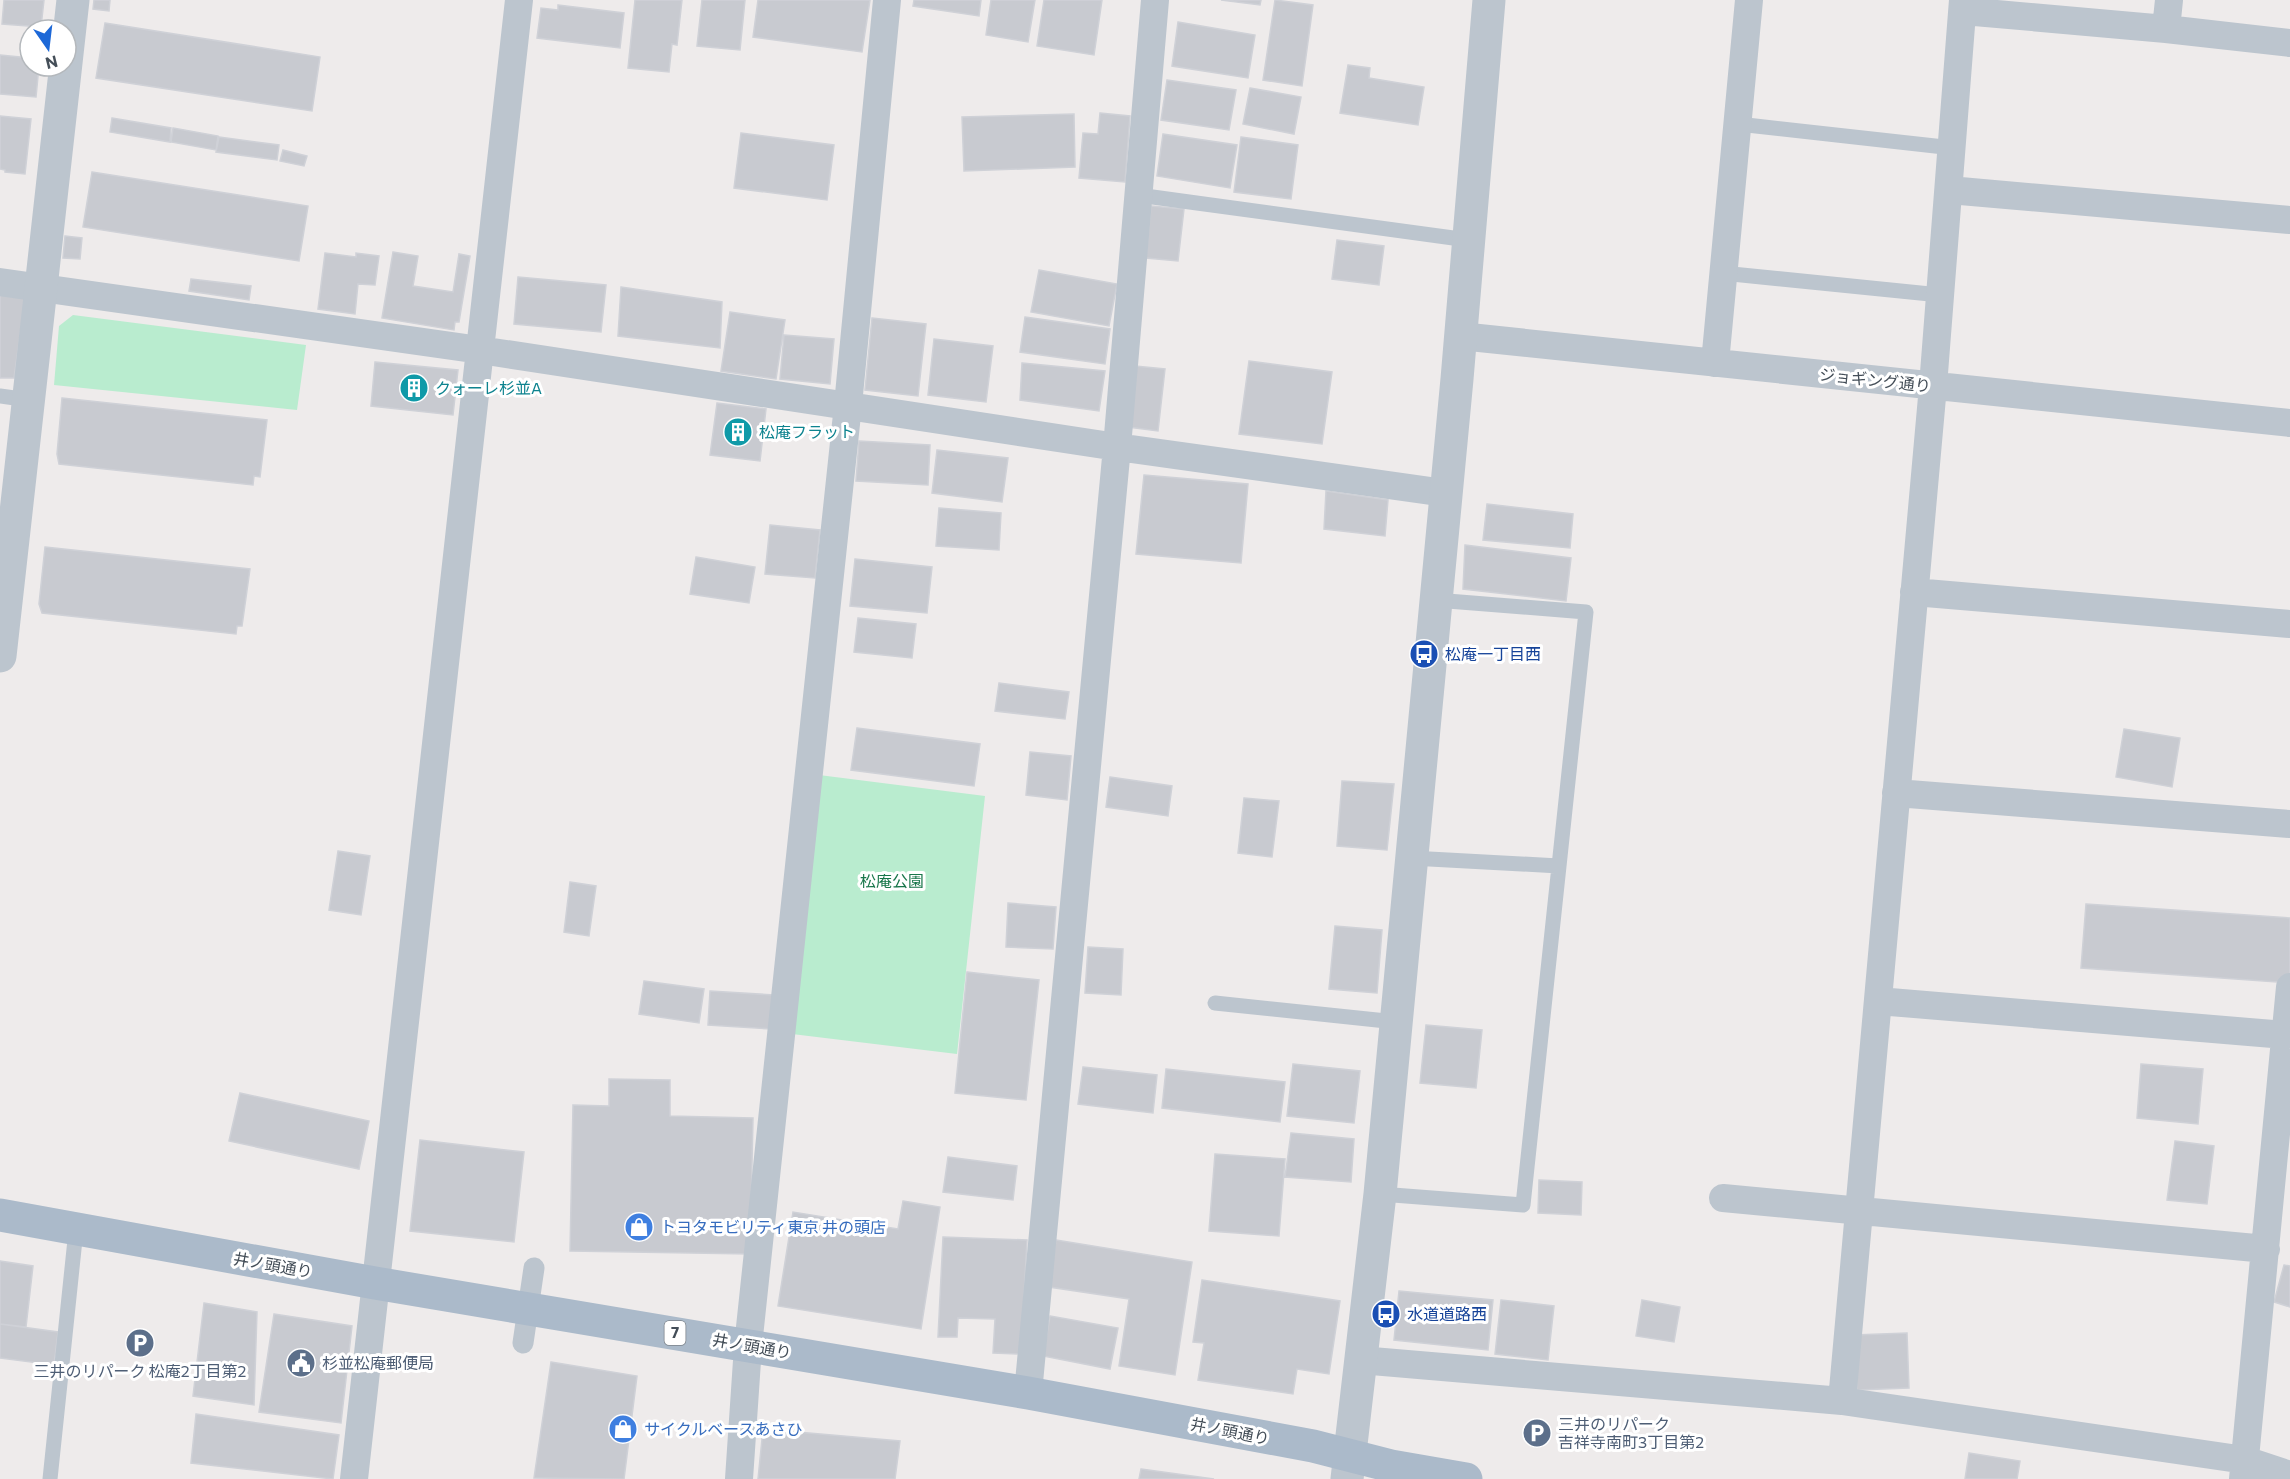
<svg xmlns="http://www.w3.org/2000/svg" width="2290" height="1479" viewBox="0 0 2290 1479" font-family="Commissioner,'Noto Sans JP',sans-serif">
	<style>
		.green { fill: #b9eccf }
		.building { fill: #c8cad0; stroke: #cfd1d7; stroke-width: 1.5 }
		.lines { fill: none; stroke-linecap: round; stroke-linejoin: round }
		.service { stroke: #bcc5ce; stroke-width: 15 }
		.pedestrian { stroke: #bcc5ce; stroke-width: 21 }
		.minor { stroke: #bcc5ce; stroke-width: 28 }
		.tertiary { stroke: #bcc5ce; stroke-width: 33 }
		.primary { stroke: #abbaca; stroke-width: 33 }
		.labels { text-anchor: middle; stroke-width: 6; stroke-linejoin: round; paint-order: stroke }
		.shield { fill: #fff; stroke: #7c838a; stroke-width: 1.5 }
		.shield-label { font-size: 15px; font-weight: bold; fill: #444e58 }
		.street-label { font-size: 16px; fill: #444e58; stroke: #fff }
		.culture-label { font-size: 16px; fill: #0d838f; stroke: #fff; text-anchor: start }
		.transit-label { font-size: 16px; fill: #164399; stroke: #fff; text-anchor: start }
		.park-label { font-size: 16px; fill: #18764a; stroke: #fff }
		.shop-label { font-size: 16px; fill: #366cbe; stroke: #fff; text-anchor: start }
		.service-label { font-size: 16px; fill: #4e5e75; stroke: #fff; text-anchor: start }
	</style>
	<rect width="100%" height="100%" fill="#eeebeb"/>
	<path class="green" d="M73,315L306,345L297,410L54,385L59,326Z
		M819,775L985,796L957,1054L792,1034Z"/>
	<path class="building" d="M4,0H44L41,27L2,24Z
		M94,0H110L109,11L93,9Z
		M635,0H682L677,45L672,44L669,72L628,68Z
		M702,0H745L740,50L697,46Z
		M758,0H870L862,52L753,37Z
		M914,0H981L979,16L913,6Z
		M991,0H1035L1028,42L986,35Z
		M1044,0H1102L1094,55L1037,46Z
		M1221,0H1261L1260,5Z
		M1275,0L1313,5L1302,86L1263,80Z
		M558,5L624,13L620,48L537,38L541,8L558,10Z
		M1178,22L1255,35L1248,78L1172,66Z
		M105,23L320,57L312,111L96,78Z
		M0,55L30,58V66H39L36,97L0,94Z
		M1348,65L1370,68L1369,78L1424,87L1418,125L1340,113Z
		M1167,80L1236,90L1229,130L1161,120Z
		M1250,88L1301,97L1294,134L1243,124Z
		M1100,113L1130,116L1125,182L1079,178L1083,133L1098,134Z
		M1074,114L1075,167L964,171L962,117Z
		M0,116L31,119L25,174L5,172V170L0,169Z
		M112,118L171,128L170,142L110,132Z
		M173,128L218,136L216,150L171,142Z
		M741,133L834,145L827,200L734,188Z
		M1163,134L1237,145L1230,188L1157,176Z
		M219,137L279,145L277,160L216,152Z
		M1241,137L1298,145L1291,199L1234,192Z
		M283,150L307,156L304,166L280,161Z
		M92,172L308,206L299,261L83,227Z
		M1151,206L1184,209L1178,261L1146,258Z
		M65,236L82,238L80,259L63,258Z
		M1337,240L1384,246L1379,285L1332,279Z
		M393,252L418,256L413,286L453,292L459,254L470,256L459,322H455L454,330L382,318Z
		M325,253L356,257V253L379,256L375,285L358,284L355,314L318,309Z
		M1039,270L1117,284L1109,326L1031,312Z
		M518,277L606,285L601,332L514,324Z
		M191,279L251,286L249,300L189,291Z
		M621,287L722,302L720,348L618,336Z
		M0,291L26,293L14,378H0Z
		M730,312L785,320L776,379L721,371Z
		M1025,317L1110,329L1105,364L1020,352Z
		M872,318L926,324L918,396L865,390Z
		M784,335L834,339L830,384L780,379Z
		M934,339L993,346L986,402L928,395Z
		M1249,361L1332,372L1322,444L1239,434Z
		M375,362L458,370L453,415L371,406Z
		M1022,363L1105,371L1099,411L1020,400Z
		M1135,366L1165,369L1158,431L1128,427Z
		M62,398L267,420L260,477L254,476L253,485L59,464L57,454Z
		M717,403L766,409L760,461L710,455Z
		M859,441L930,445L928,485L856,481Z
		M937,450L1008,458L1002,502L932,493Z
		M1144,475L1248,484L1241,563L1136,554Z
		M1326,491L1388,500L1385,536L1324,529Z
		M1487,504L1573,514L1570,548L1483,540Z
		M939,508L1001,513L999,550L936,546Z
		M770,525L820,530L815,578L765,574Z
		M1465,545L1571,558L1566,601L1463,589Z
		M45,547L250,569L242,626H237L236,634L42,613L39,604Z
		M696,557L755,567L749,603L690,594Z
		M855,559L932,567L927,613L850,606Z
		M858,618L916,624L912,658L854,652Z
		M999,683L1069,692L1065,719L995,711Z
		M857,728L980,744L974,786L851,770Z
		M2124,729L2180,738L2172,787L2116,777Z
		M1030,752L1071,756L1067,800L1026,795Z
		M1110,777L1172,786L1168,816L1106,807Z
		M1342,781L1394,784L1387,850L1337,846Z
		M1244,798L1279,801L1272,857L1238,853Z
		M338,851L370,856L361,915L329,910Z
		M570,882L596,886L589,936L564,932Z
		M1008,903L1056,907L1053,949L1006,947Z
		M2086,904L2290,918V983L2081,968Z
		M1335,926L1382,930L1377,993L1329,989Z
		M1088,947L1123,949L1121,995L1085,993Z
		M967,972L1039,980L1026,1100L955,1093Z
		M644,981L704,989L699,1023L639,1014Z
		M710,991L774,995L772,1029L708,1025Z
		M1426,1025L1482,1030L1476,1088L1420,1083Z
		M1293,1064L1360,1071L1354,1123L1287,1116Z
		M2141,1064L2203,1069L2198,1124L2137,1118Z
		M1083,1067L1157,1075L1153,1113L1078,1104Z
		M1166,1069L1285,1082L1280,1122L1162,1108Z
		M609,1079L670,1080V1116L753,1118L750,1254L570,1251L573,1105L609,1106Z
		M240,1093L369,1121L359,1169L229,1141Z
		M1291,1133L1354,1139L1351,1182L1285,1177Z
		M420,1140L524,1152L514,1242L410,1231Z
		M2175,1141L2214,1146L2207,1204L2167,1200Z
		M1215,1154L1285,1159L1279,1236L1209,1231Z
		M948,1157L1017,1166L1013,1200L943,1192Z
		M1539,1180L1582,1182L1581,1215L1538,1213Z
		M903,1201L940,1207L921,1329L778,1306L793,1212L898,1229Z
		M943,1237L1027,1240L1021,1354L993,1353L995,1319L958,1318L957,1337H938Z
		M1056,1240L1192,1262L1175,1375L1119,1366L1129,1299L1049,1287Z
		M0,1261L33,1266L26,1327L0,1324Z
		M2284,1265L2290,1266V1307L2274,1302Z
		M1202,1280L1340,1301L1329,1374L1297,1369L1293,1394L1198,1380L1204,1343L1193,1342Z
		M1399,1291L1493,1300L1488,1350L1394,1340Z
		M1501,1300L1554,1306L1548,1360L1495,1354Z
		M1642,1300L1680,1307L1674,1342L1636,1336Z
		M204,1303L257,1312L254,1405L193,1396Z
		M274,1314L352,1326L341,1423L259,1412Z
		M1050,1316L1118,1328L1110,1369L1043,1356Z
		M0,1324L58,1332L54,1365L0,1358Z
		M1907,1333L1909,1388L1857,1390L1854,1335Z
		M551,1362L637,1376L624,1479L534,1478Z
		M196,1414L339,1435L333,1479L191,1463Z
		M763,1429L900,1441L895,1479H758Z
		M1969,1453L2020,1461L2017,1479H1965Z
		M1141,1469L1214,1479H1139Z"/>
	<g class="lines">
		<path class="service" d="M1738,124L1953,148
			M1138,195L1468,240
			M1722,273L1940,295
			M0,396L29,400
			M1411,858L1559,866
			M1215,1003L1396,1022
			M1380,1194L1523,1205L1586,612L1435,600
			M50,1479L76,1230"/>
		<path class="pedestrian" d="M523,1343L534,1268"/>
		<path class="minor" d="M1963,11L2166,29L2290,43
			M2166,29L2169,0
			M1949,190L2290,220
			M0,282L480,350L1117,447L1445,493
			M1460,336L2290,423
			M1715,363L1749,0
			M1914,592L2290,624
			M1896,793L2290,824
			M1878,1001L2285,1035
			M1723,1198L2266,1249
			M1360,1360L1842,1401L2245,1460L2290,1475
			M1028,1393L1117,447L1155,0
			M1842,1401L1933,386L1963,0
			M354,1479L519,0
			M739,1479L748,1346L848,405L887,0
			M2243,1479L2290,987"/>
		<path class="tertiary" d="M0,656L73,0
			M1347,1479L1380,1194L1457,379L1489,0"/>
		<path class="primary" d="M0,1215L375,1283L1028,1393L1313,1446L1391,1466L1466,1479"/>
	</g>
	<defs>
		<g id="building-disc" transform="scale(1.5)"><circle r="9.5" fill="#0f9aa8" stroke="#fff"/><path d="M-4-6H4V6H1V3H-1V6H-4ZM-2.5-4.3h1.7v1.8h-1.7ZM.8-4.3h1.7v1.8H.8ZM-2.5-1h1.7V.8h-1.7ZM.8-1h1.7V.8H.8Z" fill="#fff"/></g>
		<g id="bus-disc" transform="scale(1.5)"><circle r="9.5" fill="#1a4fb4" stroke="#fff"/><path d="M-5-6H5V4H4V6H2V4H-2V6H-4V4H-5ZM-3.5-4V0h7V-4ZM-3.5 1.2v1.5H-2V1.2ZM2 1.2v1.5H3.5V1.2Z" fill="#fff"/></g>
		<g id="shop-disc" transform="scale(1.5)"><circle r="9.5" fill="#3f7fe0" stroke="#fff"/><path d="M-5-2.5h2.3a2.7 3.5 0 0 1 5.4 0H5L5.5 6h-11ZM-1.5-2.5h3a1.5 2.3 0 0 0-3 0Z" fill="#fff"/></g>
		<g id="parking-disc" transform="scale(1.5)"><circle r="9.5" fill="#5c6f8a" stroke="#fff"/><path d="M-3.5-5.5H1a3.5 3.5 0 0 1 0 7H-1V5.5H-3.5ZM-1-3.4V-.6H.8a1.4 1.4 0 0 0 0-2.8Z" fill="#fff"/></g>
		<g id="civic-disc" transform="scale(1.5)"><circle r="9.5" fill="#5c6f8a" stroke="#fff"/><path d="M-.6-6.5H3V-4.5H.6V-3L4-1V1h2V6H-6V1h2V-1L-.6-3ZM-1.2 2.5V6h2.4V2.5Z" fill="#fff"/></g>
	</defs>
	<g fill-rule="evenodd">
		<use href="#building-disc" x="414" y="388"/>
		<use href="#building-disc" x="738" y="432"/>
		<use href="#bus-disc" x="1424" y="654"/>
		<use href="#shop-disc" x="639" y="1227"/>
		<use href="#bus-disc" x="1386" y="1314"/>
		<use href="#parking-disc" x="140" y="1343"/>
		<use href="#civic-disc" x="301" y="1363"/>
		<use href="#shop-disc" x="623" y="1429"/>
		<use href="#parking-disc" x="1537" y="1433"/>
	</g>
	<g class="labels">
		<rect class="shield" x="664.5" y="1321" width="21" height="24" rx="4.5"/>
		<g class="shield-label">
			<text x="675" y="1338">7</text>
		</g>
		<g class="street-label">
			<text transform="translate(1875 380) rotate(6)" y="6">ジョギング通り</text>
			<text transform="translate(273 1265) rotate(10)" y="6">井ノ頭通り</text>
			<text transform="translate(752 1346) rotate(10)" y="6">井ノ頭通り</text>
			<text transform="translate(1230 1431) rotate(11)" y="6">井ノ頭通り</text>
		</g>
		<g class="culture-label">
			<text x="435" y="394">クォーレ杉並A</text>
			<text x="759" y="438">松庵フラット</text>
		</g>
		<g class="transit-label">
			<text x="1445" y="660">松庵一丁目西</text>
			<text x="1407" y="1320">水道道路西</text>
		</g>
		<g class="park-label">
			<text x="892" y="887">松庵公園</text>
		</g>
		<g class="shop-label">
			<text x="660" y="1233">トヨタモビリティ東京 井の頭店</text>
			<text x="644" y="1435">サイクルベースあさひ</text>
		</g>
		<g class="service-label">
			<text x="322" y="1369">杉並松庵郵便局</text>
			<text x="140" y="1377" text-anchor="middle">三井のリパーク 松庵2丁目第2</text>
			<text x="1558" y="1430">三井のリパーク<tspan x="1558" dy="18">吉祥寺南町3丁目第2</tspan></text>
		</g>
	</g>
	<g transform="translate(48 48) rotate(166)"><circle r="28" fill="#ffffff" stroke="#b4b8bc" stroke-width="1.5"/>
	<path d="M0-4.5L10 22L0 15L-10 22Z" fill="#1d68d7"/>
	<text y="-9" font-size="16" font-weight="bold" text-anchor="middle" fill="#444e58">N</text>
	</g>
</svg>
